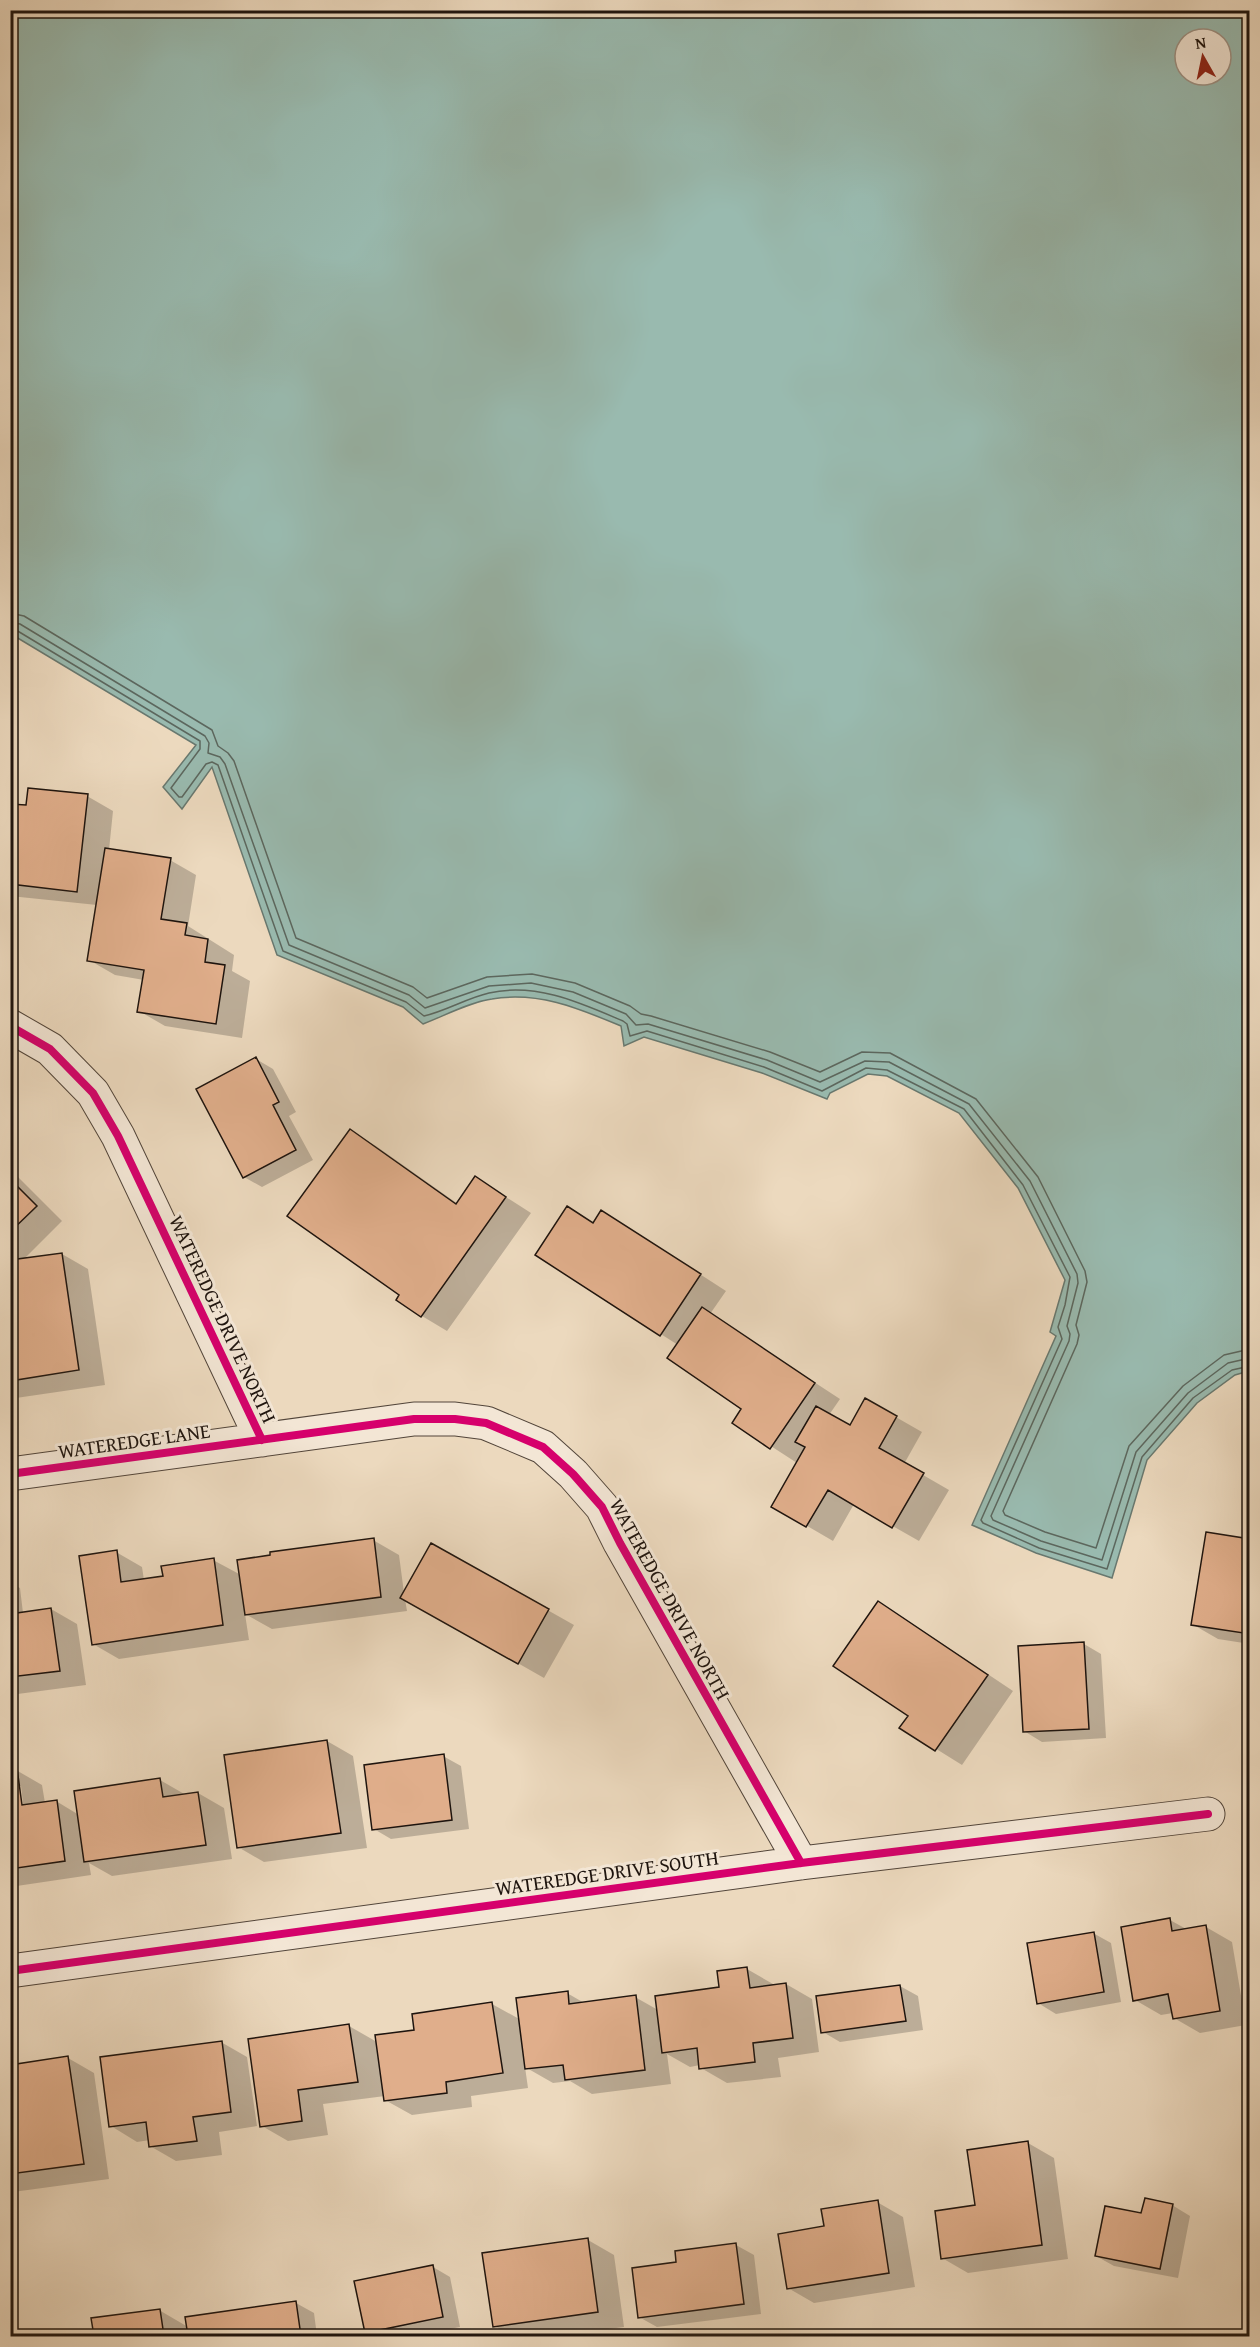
<svg xmlns="http://www.w3.org/2000/svg" width="1260" height="2347" viewBox="0 0 1260 2347" font-family="'Gentium Book Plus',serif">
	<style>
		.water { fill: #99baaf; stroke: #68786f; stroke-width: 1.5; fill-rule: evenodd }
		.shadow { fill: #0003; fill-rule: evenodd }
		.lines { fill: none; stroke-linecap: round; stroke-linejoin: round }
		.shore { stroke: #5c675e; stroke-width: 1.5 }
		.building { fill: #e0ae8b; stroke: #1e140e; stroke-width: 1.5 }
		.minor-casing { stroke: #52453a; stroke-width: 35 }
		.minor { stroke: #f3e6d5; stroke-width: 33 }
		.cycleway-casing { stroke: #f3e6d5; stroke-width: 11 }
		.cycleway { stroke: #d6006c; stroke-width: 8 }
		.labels { text-anchor: middle; stroke-width: 6; stroke-linejoin: round; paint-order: stroke }
		.street-label { font-size: 20px; fill: #1e140e; stroke: #f3e6d5 }
	</style>
	<rect width="100%" height="100%" fill="#ecd9be"/>
	<filter id="stains"><feTurbulence type="fractalNoise" baseFrequency=".00333" numOctaves="4"/><feColorMatrix values="0 0 0 0 .2 0 0 0 0 .09 0 0 0 0 .02 0 0 0 .5 -.17"/></filter>
	<radialGradient id="worn" r=".72"><stop offset=".6" stop-color="#630" stop-opacity="0"/><stop offset="1" stop-color="#630" stop-opacity=".3"/></radialGradient>
	<path class="water" d="M11,10L1249,11V1371L1235,1375L1197,1403L1147,1460L1112,1578L1036,1553L972,1525L1056,1336L1050,1332L1065,1280L1018,1188L959,1113L887,1076L868,1074L830,1093L827,1099L762,1073L644,1037L624,1046L621,1026C580,1009 539,991 492,999C470,1002 444,1016 423,1024L403,1007L277,955L212,767L182,809L163,787L196,745L11,634ZM1185,39H1221V75H1185Z"/>
	<path class="shadow" d="M87,796L113,811L109,850L170,860L196,875L188,926L234,955L232,971L250,981L242,1038L165,1026L139,1011L144,980L115,975L89,960L97,905L10,896V805L27,807Z
		M256,1059L273,1069L296,1112L289,1116L313,1160L262,1187L244,1177Z
		M350,1131L376,1146L458,1204L476,1178L531,1213L447,1331L422,1316L401,1294Z
		M10,1169L62,1221L23,1260L62,1254L88,1269L105,1385L16,1398L10,1395Z
		M594,1224L627,1227L726,1291L710,1314L840,1399L829,1415L850,1427L866,1400L922,1432L904,1464L949,1490L919,1541L854,1504L833,1541L773,1506L797,1463L734,1422L743,1409L678,1345L537,1255Z
		M373,1540L399,1555L404,1593L432,1545L574,1625L544,1678L405,1599L407,1611L272,1629L245,1614L249,1640L119,1659L93,1644L116,1552L142,1567L144,1580L165,1577L213,1560L241,1575Z
		M1250,1541V1644L1218,1639L1192,1624Z
		M10,1583L20,1588L23,1613L51,1609L77,1624L86,1685L10,1695Z
		M878,1603L904,1618L1013,1691L962,1765L901,1727L910,1716Z
		M1084,1644L1101,1654L1106,1738L1042,1742L1024,1731Z
		M327,1741L353,1756L367,1848L264,1862L238,1847Z
		M443,1756L461,1766L469,1829L391,1839L374,1829Z
		M16,1770L42,1785L45,1803L56,1801L79,1815L160,1780L186,1795L198,1793L224,1808L232,1859L112,1876L89,1863L91,1875L10,1887V1771ZM18,1786H21L24,1812H21Z
		M1170,1920L1188,1930L1206,1927L1232,1942L1246,2025L1200,2033L1174,2018L1173,2013L1161,2015L1135,2000Z
		M1093,1933L1111,1943L1121,2002L1056,2014L1038,2003Z
		M747,1969L773,1984V1986L786,1984L812,1999L819,2052L778,2058L781,2077L727,2083L701,2068L700,2065L690,2067L667,2054L671,2084L592,2094L570,2081L553,2083L525,2067L528,2088L471,2096L472,2107L412,2115L385,2100V2096L323,2104L328,2135L288,2141L262,2126L349,2026L377,2042L492,2004L521,2020L567,1993L586,2004L635,1997L658,2010L721,1988Z
		M900,1986L918,1996L923,2030L840,2042L823,2032Z
		M221,2042L247,2057L257,2126L219,2132L222,2155L176,2161L150,2146V2140L137,2142L111,2126Z
		M68,2058L94,2073L109,2179L13,2192L10,2191V2127L18,2126Z
		M1028,2143L1054,2158L1068,2259L968,2273L942,2258L977,2206Z
		M877,2202L903,2217L915,2287L814,2303L788,2288L826,2228Z
		M1172,2205L1190,2216L1178,2278L1114,2266L1096,2256L1143,2215Z
		M588,2240L614,2255L624,2327L555,2336H512L494,2326Z
		M736,2245L754,2255L761,2314L657,2327L639,2317L678,2263Z
		M433,2267L450,2277L460,2327L413,2336H374L366,2332Z
		M296,2303L314,2313L317,2336H96L93,2319L159,2310L188,2327Z"/>
	<g class="lines">
		<path class="shore" d="M10,613L24,616L212,730L218,746L228,753L234,761L296,938L413,987L427,998L487,977L532,974L575,983L630,1006L641,1014L651,1016L770,1052L820,1072L862,1052L890,1053L976,1099L1038,1177L1085,1271L1087,1282L1076,1325L1079,1335L1077,1344L1003,1511L1005,1515L1045,1532L1096,1548L1129,1446L1183,1386L1224,1355L1250,1349
			M10,622L20,624L205,736L209,743L208,753L220,757L225,764L289,945L409,995L425,1008L489,986L531,983L573,992L626,1014L636,1025L648,1024L767,1060L820,1082L865,1061L889,1062L969,1104L1030,1181L1077,1274L1078,1283L1067,1326L1070,1334L1069,1341L991,1516L993,1520L1041,1541L1102,1560L1136,1452L1188,1393L1228,1363L1250,1358
			M10,630H16L200,741V749L171,788L179,797H182L206,764L212,762L218,765L283,951L406,1002L424,1016C446,1011 467,998 489,993C536,982 581,1003 623,1021L627,1024L630,1036L647,1031L764,1067L822,1091L866,1068L887,1070L964,1109L1023,1185L1070,1277L1065,1305L1058,1327L1062,1339L981,1520L983,1523L1039,1548L1107,1569L1142,1457L1193,1398L1232,1370L1250,1366"/>
	</g>
	<path class="building" d="M28,788L88,794L77,892L10,884V804L26,805Z
		M105,848L171,858L161,919L187,923L185,935L208,939L205,962L225,965L216,1024L137,1012L144,970L87,961Z
		M256,1057L279,1102L273,1105L296,1150L243,1178L196,1089Z
		M350,1129L456,1204L475,1176L506,1197L421,1317L396,1300L399,1295L287,1216Z
		M10,1179L37,1206L10,1232Z
		M567,1206L593,1223L601,1210L701,1274L660,1336L535,1255Z
		M62,1253L79,1370L10,1381V1260Z
		M702,1307L815,1383L770,1449L732,1423L741,1409L667,1358Z
		M865,1398L897,1416L879,1448L924,1473L892,1528L828,1490L806,1527L771,1507L805,1447L795,1442L816,1406L850,1425Z
		M1206,1532L1250,1539V1634L1191,1625Z
		M374,1538L381,1597L245,1615L237,1560L270,1555V1552Z
		M431,1543L549,1609L518,1664L400,1598Z
		M117,1550L121,1582L163,1576L161,1566L214,1558L223,1625L92,1645L79,1556Z
		M878,1601L988,1675L935,1751L899,1728L908,1716L833,1666Z
		M51,1608L60,1671L10,1677V1614Z
		M1084,1642L1089,1729L1023,1732L1018,1646Z
		M327,1740L341,1833L237,1848L224,1755Z
		M444,1754L452,1820L372,1830L364,1765Z
		M17,1768L22,1805L57,1800L65,1861L10,1869V1769Z
		M160,1778L163,1797L198,1792L206,1845L84,1862L74,1791Z
		M1170,1918L1172,1931L1206,1925L1220,2011L1173,2019L1168,1994L1133,2001L1121,1927Z
		M1094,1932L1104,1992L1037,2004L1027,1943Z
		M747,1967L750,1988L786,1983L793,2038L753,2043L755,2062L699,2069L697,2048L662,2053L655,1996L719,1987L717,1971Z
		M900,1985L906,2021L821,2033L816,1996Z
		M568,1991L569,2004L636,1995L645,2070L565,2080L563,2065L525,2069L516,1998Z
		M492,2002L503,2073L446,2082L447,2093L384,2101L375,2035L414,2030L412,2014Z
		M349,2024L358,2082L298,2090L302,2121L260,2127L248,2039Z
		M222,2041L231,2112L193,2117L197,2141L149,2147L146,2122L109,2127L100,2057Z
		M68,2056L84,2164L10,2174V2126L17,2125L10,2081V2065Z
		M1028,2141L1042,2245L941,2259L935,2211L975,2205L967,2150Z
		M1145,2198L1173,2204L1160,2269L1095,2256L1105,2206L1141,2213Z
		M878,2200L889,2273L787,2289L778,2234L824,2226L821,2209Z
		M588,2238L598,2312L493,2327L482,2253Z
		M736,2243L744,2304L638,2318L632,2268L676,2262L675,2251Z
		M433,2265L443,2317L365,2333L354,2281Z
		M296,2301L301,2336H188L185,2317Z
		M160,2309L164,2336H94L91,2318Z"/>
	<g class="lines">
		<g class="minor-casing">
			<path id="minor" d="M10,1026L50,1049L93,1093L118,1136L262,1440
				M10,1474L414,1419H455L486,1423L543,1447L573,1474L602,1507L620,1543L801,1863
				M10,1971L801,1863L1208,1814"/>
		</g>
		<use href="#minor" class="minor"/>
		<g class="cycleway-casing">
			<path id="cycleway" d="M10,1026L50,1049L93,1093L118,1136L262,1440
				M10,1474L414,1419H455L486,1423L543,1447L573,1474L602,1507L620,1543L801,1863
				M10,1971L801,1863L1208,1814"/>
		</g>
		<use href="#cycleway" class="cycleway"/>
	</g>
	<g class="labels">
		<g class="street-label">
			<text transform="translate(223 1319) rotate(65)" y="7">WATEREDGE DRIVE NORTH</text>
			<text transform="translate(134 1441) rotate(-8)" y="7">WATEREDGE LANE</text>
			<text transform="translate(670 1599) rotate(61)" y="7">WATEREDGE DRIVE NORTH</text>
			<text transform="translate(607 1873) rotate(-8)" y="7">WATEREDGE DRIVE SOUTH</text>
		</g>
	</g>
	<rect width="1260" height="2347" fill="none" stroke="#ecd9be" stroke-width="36"/>
	<rect x="12" y="12" width="1236" height="2323" fill="none" stroke="#1e140e" stroke-width="3"/>
	<rect x="18" y="18" width="1224" height="2311" fill="none" stroke="#1e140e" stroke-width="1.5"/>
	<g transform="translate(1203 57) rotate(351)"><circle r="28" fill="#f3e6d5" stroke="#9e9285" stroke-width="1.5"/>
	<path d="M0-4.5L10 22L0 15L-10 22Z" fill="#8f2418"/>
	<text y="-9" font-size="16" font-weight="bold" text-anchor="middle" fill="#1e140e">N</text>
	</g>
	<rect width="100%" height="100%" filter="url(#stains)"/>
	<rect width="100%" height="100%" fill="url(#worn)"/>
</svg>
